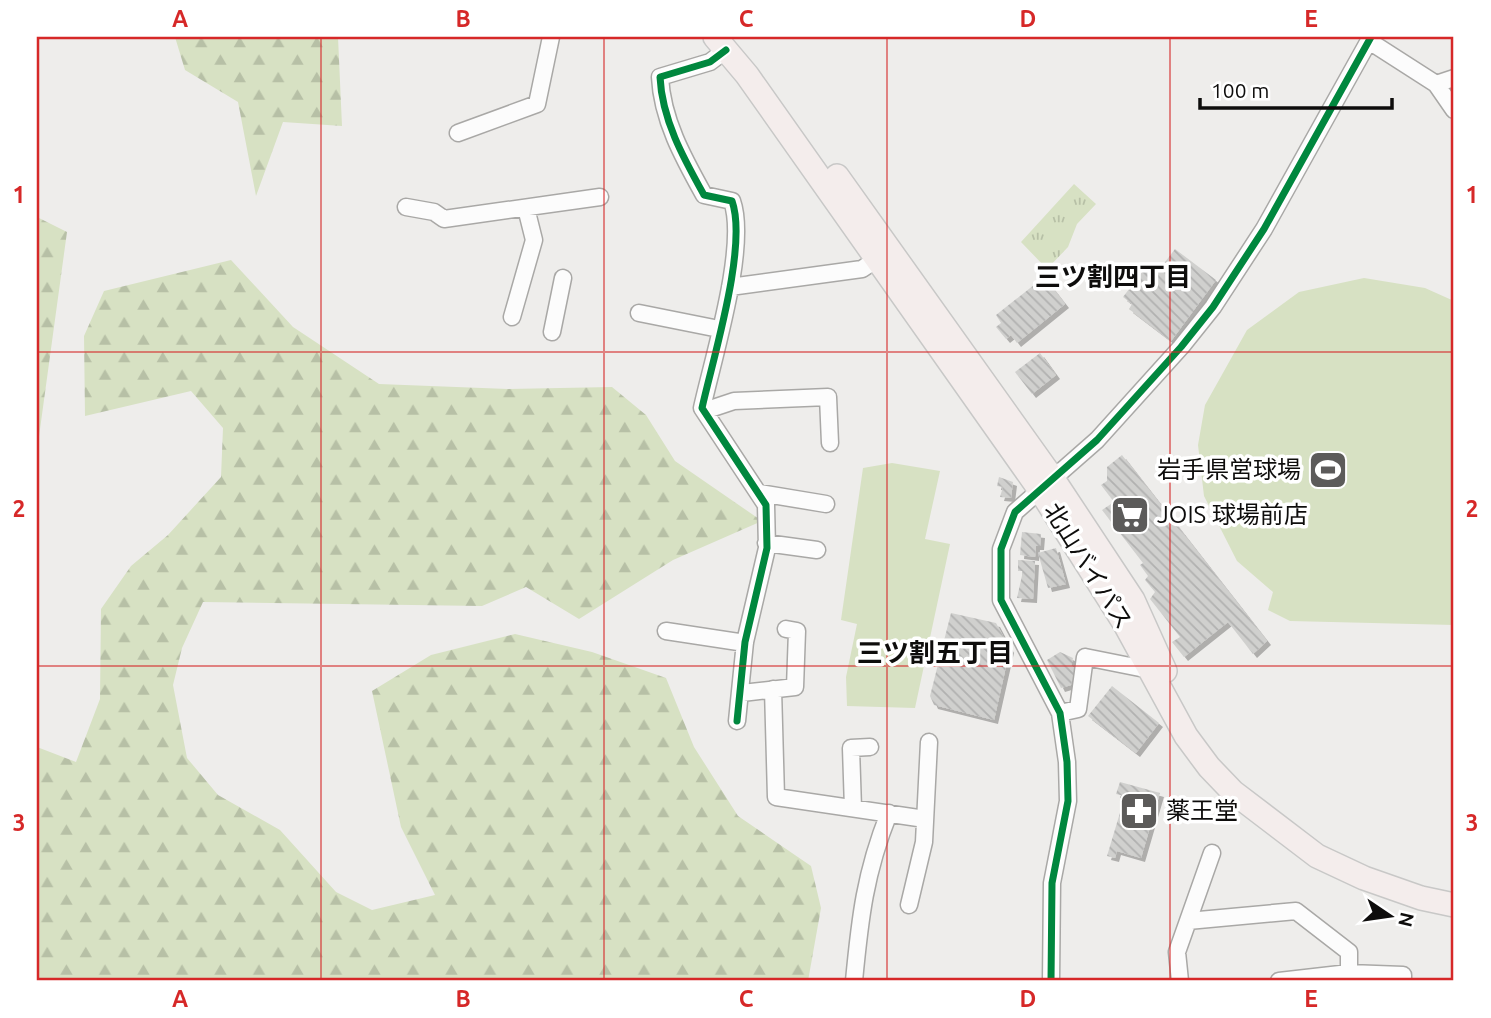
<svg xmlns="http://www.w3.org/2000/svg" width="1491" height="1018" viewBox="0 0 1491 1018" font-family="Ubuntu,'Noto Sans JP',sans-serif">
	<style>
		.grass { fill: url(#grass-tufts) }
		.forest { fill: url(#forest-firs) }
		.pitch { fill: #d7e1c3 }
		.building { fill: url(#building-back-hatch); filter: url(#shadow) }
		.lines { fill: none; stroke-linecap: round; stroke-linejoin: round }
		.minor-casing { stroke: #a9a8a6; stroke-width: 19 }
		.highway-casing { stroke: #c8c8c7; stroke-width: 26 }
		.minor { stroke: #fcfcfc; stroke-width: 16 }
		.highway { stroke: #f4edec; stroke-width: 23 }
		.cycleway-casing { stroke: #fff; stroke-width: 11 }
		.cycleway { stroke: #00873e; stroke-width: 7 }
		.grid { fill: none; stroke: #d62828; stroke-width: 2; stroke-opacity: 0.55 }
		.labels { text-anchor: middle; stroke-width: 7; stroke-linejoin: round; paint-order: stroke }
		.poi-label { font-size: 24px; fill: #0e0d0c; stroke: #fff; text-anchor: start }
		.street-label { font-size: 24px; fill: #0e0d0c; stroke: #fff }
		.neighbourhood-label { font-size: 26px; font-weight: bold; fill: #0e0d0c; stroke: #fff }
		.neatline { fill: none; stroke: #d62828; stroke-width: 2.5 }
		.grid-label { font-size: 23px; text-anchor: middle; font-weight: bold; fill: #d62828 }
	</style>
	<defs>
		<pattern id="grass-tufts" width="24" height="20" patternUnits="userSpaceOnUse" patternTransform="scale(1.75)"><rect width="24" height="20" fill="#d7e1c3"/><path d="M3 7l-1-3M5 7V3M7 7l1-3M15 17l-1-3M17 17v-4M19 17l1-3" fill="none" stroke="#b7c0a6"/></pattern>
		<pattern id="forest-firs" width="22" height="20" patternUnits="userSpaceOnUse" patternTransform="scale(1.75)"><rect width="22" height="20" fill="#d7e1c3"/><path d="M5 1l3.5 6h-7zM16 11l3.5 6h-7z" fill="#b7c0a6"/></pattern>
		<pattern id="building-back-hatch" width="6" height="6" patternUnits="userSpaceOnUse" patternTransform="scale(1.75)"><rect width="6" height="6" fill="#d0d0ce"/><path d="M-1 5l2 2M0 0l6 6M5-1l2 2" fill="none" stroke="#b1b1b0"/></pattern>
		<filter id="shadow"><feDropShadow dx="4" dy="4" stdDeviation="0" flood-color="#0004"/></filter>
	</defs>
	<rect width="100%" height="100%" fill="#eeedeb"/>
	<path class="grass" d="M1074,184L1096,204L1077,224L1068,247L1047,269L1021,242Z"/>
	<path class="forest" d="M175,37H338L342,126L283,122L256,196L238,102L185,70Z
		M37,217L67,232L37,451Z
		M231,260L293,327L379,384L508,389L612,387L646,415L675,461L762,521L673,560L579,619L526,587L482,606L203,602L182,648L173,685L187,758L218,795L280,830L336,892L372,910L435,895L401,827L372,691L431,655L515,634L592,652L666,678L694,747L738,816L811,866L821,908L808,981H37V747L76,762L100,699L101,609L131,566L168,535L221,477L223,428L191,391L85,416L84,336L104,291Z"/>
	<path class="pitch" d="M1364,278L1425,288L1454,301V625L1290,621L1268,610L1273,592L1237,561L1204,496L1198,445L1205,405L1247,330L1299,292Z
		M892,463L940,471L925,539L950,544L915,708L847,706L846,677L857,624L841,620L863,468Z"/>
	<path class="building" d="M1175,249L1216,280L1171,341L1129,309L1132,304L1123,297L1146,267L1156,274Z
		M1044,277L1065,304L1017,343L1011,335L1006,339L996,327L1001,323L996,315Z
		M1040,353L1056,375L1032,394L1015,372Z
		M1122,455L1267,641L1253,654L1228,622L1184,657L1172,642L1180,637L1150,599L1155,592L1145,580L1148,576L1140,565L1143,563L1102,510L1114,502L1101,485L1107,481V467Z
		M999,477L1013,482L1011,498L1000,497L1003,487L997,486Z
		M1022,532L1041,534L1040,546H1036L1035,557L1020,555Z
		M1056,548L1066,584L1048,588L1038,553Z
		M1018,560L1035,561L1033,599L1017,598L1023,571H1018Z
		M951,613L996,623L1010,649L994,720L934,705L930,696Z
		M1060,652L1073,658L1071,666L1075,668L1071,685L1061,688L1047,660Z
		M1112,686L1159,723L1136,753L1088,716Z
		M1120,782L1160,793L1141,858L1117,851L1115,858L1107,856L1125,796L1116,794Z"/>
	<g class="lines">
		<g class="minor-casing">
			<path id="minor" d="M1369,41L1436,84L1454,110
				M726,50L710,62L660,77C662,120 684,159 704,195L732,201C748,246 713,358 702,408L766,505L767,548L745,642L737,721
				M1436,84L1454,78
				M458,133L537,104L551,37
				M406,207L434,212L444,219L600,197
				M730,287L862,269L877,259
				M639,313L719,329
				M512,317L534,240L526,208
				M552,332L563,278
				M704,411L734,401L828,397L830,443
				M760,493L826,504
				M766,543L817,550
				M666,631L745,643
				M773,689L776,797L925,819
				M742,693L795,687L797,631L786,629
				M1060,713L1078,709L1085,657L1150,670
				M853,808L851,748L870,747
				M909,905L924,842L929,742
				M1188,921L1296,911L1349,952V973
				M854,981C860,918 865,873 889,813
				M1051,981L1052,883L1068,801L1067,762L1060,713L1001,600V549L1015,512L1097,440L1181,347L1213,307L1264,229L1371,37
				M1180,981L1177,952L1212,853
				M1279,981L1349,973L1403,975V981"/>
		</g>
		<g class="highway-casing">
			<path id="highway" d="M715,37L747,75L1040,490L1125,624L1186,736L1209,767L1233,792L1317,856L1364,878L1421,898L1454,905
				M837,176L1053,479L1133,600L1165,671"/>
		</g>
		<use href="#minor" class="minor"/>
		<use href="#highway" class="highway"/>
		<g class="cycleway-casing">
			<path id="cycleway" d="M726,50L710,62L660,77C662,120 684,159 704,195L732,201C748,246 713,358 702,408L766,505L767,548L745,642L737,721
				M1051,981L1052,883L1068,801L1067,762L1060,713L1001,600V549L1015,512L1097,440L1181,347L1213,307L1264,229L1371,37"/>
		</g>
		<use href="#cycleway" class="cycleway"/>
	</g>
	<path class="grid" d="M321,37V981M604,37V981M887,37V981M1170,37V981M37,352H1454M37,666H1454"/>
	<defs>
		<g id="stadium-square" transform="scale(2.0125)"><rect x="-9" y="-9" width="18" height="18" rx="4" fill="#5c5b5a" stroke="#fff"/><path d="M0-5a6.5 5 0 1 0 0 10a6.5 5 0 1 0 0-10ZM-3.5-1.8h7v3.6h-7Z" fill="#fff"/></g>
		<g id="supermarket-square" transform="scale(2.0125)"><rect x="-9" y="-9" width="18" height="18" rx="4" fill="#5c5b5a" stroke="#fff"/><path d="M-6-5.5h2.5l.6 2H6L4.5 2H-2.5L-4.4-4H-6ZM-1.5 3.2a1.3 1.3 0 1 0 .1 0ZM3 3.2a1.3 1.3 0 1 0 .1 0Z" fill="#fff"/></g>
		<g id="pharmacy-square" transform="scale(2.0125)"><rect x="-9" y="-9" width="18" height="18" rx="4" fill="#5c5b5a" stroke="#fff"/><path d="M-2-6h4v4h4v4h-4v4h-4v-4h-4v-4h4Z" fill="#fff"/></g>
	</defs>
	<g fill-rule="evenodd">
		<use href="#stadium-square" x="1328" y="470"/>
		<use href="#supermarket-square" x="1130" y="515"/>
		<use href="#pharmacy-square" x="1139" y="811"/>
	</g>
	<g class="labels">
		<g class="poi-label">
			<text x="1301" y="478" text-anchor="end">岩手県営球場</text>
			<text x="1157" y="523">JOIS 球場前店</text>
			<text x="1166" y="819">薬王堂</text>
		</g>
		<g class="street-label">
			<text transform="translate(1088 566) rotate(58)" y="8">北山バイパス</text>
		</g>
		<g class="neighbourhood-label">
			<text x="1113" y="286">三ツ割四丁目</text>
			<text x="935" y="662">三ツ割五丁目</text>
		</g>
	</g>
	<rect width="1491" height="1018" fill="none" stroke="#ffffff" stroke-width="77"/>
	<g transform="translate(1390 916) rotate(103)" stroke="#ffffff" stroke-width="5" paint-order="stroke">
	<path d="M0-5L12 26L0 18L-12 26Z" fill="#0e0d0c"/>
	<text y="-10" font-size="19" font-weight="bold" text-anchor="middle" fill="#0e0d0c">N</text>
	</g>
	<path d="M1200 98v10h192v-10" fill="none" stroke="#0e0d0c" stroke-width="3.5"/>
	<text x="1211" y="98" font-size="21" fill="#0e0d0c" stroke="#ffffff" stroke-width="5" paint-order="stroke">100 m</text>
	<rect x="38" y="38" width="1414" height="941" class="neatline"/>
	<g class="grid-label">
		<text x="180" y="27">A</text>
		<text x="463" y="27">B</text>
		<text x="746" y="27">C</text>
		<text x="1028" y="27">D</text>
		<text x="1311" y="27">E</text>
		<text x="19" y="203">1</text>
		<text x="1472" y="203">1</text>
		<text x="19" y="517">2</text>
		<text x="1472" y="517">2</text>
		<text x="19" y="831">3</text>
		<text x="1472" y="831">3</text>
		<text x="180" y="1007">A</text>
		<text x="463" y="1007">B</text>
		<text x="746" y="1007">C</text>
		<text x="1028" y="1007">D</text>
		<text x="1311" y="1007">E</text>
	</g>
</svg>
